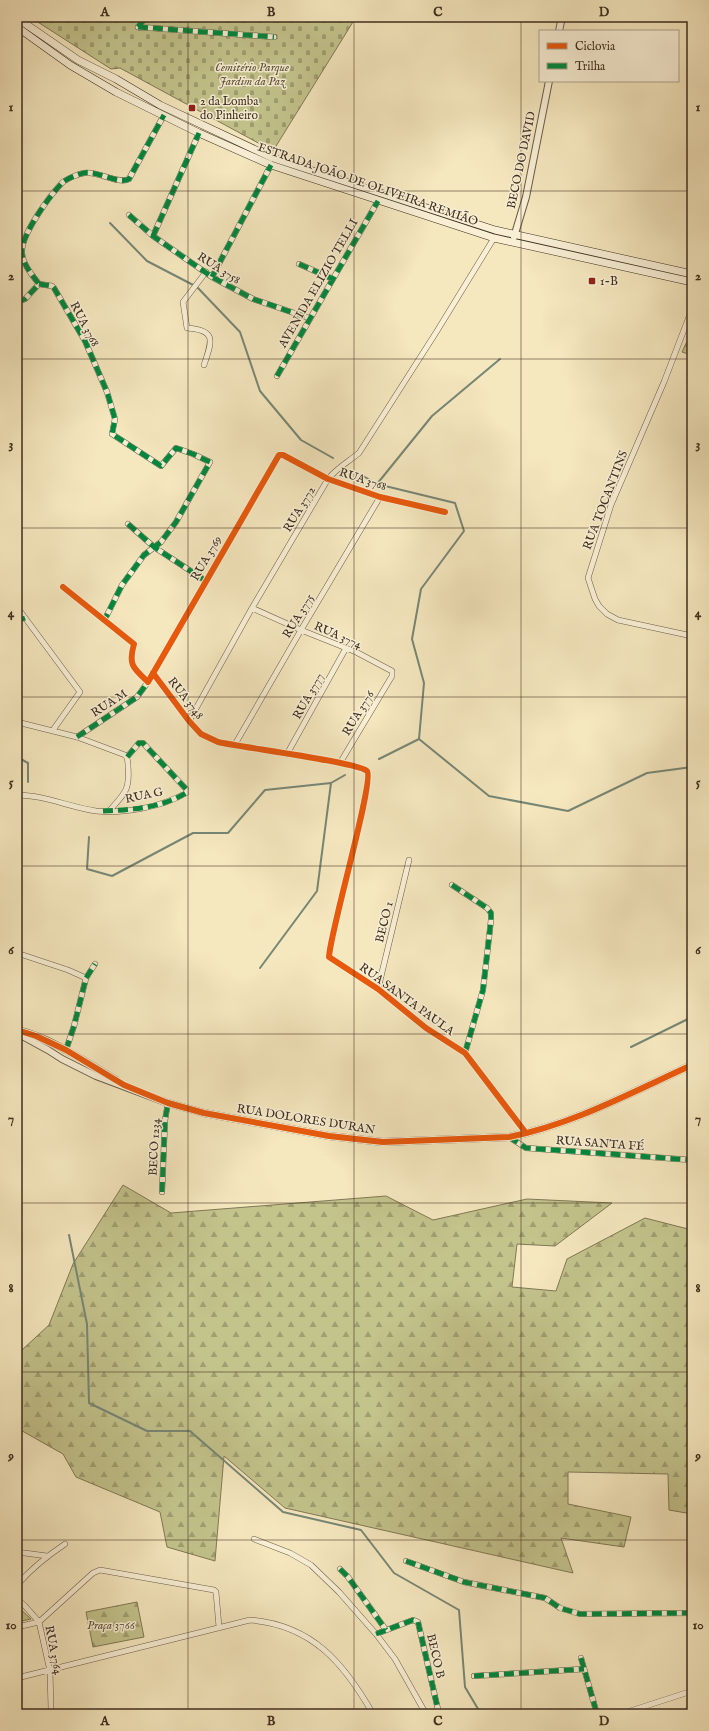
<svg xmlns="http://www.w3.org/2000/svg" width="709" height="1731" viewBox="0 0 709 1731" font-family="'IM FELL English',serif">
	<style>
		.forest { fill: url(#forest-firs); stroke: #807856 }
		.cemetery { fill: url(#cemetery-stones); stroke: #807856 }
		.park { fill: url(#park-tufts); stroke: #807856 }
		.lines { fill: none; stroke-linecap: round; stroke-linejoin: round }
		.stream { stroke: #768675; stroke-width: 2 }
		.river { stroke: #9cc0ae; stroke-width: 12 }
		.minor-casing { stroke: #6c5c47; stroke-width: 6 }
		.tertiary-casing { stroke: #6c5c47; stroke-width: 8 }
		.secondary-casing { stroke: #3e2e1f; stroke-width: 8 }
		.minor { stroke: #f8efd5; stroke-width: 5 }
		.tertiary { stroke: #f8efd5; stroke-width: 6 }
		.secondary { stroke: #f8efd5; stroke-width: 7 }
		.quiet { stroke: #00873e; stroke-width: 5; stroke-dasharray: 10 5; stroke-linecap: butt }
		.cycleway-casing { stroke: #f8efd5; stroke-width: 8 }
		.cycleway { stroke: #e8590c; stroke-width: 6 }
		.grid { fill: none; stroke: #3e2e1f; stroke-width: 1; stroke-opacity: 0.55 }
		.poi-dot { fill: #8f2418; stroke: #f8efd5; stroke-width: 1.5 }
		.labels { text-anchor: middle; stroke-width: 3; stroke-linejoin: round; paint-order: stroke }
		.park-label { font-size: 12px; font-style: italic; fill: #5f533a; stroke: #f8efd5 }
		.poi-label { font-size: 12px; fill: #3e2e1f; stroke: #f8efd5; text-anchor: start }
		.street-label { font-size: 12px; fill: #3e2e1f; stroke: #f8efd5 }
		.neatline { fill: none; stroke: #3e2e1f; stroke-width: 1.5 }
		.grid-label { font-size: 13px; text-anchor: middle; font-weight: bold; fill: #3e2e1f }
	</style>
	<defs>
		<pattern id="forest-firs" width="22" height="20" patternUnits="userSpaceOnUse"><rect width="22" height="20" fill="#c3c38c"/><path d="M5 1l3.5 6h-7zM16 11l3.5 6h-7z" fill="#a09f72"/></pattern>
		<pattern id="cemetery-stones" width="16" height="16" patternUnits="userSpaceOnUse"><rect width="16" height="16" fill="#c3c38c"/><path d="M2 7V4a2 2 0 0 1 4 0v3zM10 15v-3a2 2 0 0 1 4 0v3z" fill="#a09f72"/></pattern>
		<pattern id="park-tufts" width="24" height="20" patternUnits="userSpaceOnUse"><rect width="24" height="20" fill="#c3c38c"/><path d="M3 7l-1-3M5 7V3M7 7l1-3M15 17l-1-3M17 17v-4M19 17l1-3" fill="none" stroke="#a09f72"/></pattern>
	</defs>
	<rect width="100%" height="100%" fill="#f5e7be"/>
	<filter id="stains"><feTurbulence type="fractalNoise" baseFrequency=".005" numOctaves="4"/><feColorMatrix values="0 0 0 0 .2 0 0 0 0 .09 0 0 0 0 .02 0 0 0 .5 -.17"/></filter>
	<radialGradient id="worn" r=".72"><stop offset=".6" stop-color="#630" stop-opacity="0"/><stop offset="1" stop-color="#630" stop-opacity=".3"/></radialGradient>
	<path class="forest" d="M691,333H692V355L682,352Z
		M123,1185L171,1213L386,1196L433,1220L527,1199L612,1203L555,1246L517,1244L512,1287L556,1291L567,1259L645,1218L692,1230V1514L669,1510L668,1474L568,1472V1504L631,1517L624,1547L561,1538L573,1573L285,1508L224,1456L215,1561L167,1547L160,1512L76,1477L63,1454L17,1428V1346L22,1350L49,1325L73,1264Z
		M137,1602L144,1637L93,1647L86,1612Z"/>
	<path class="cemetery" d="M30,17H356L273,151L120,68L111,69Z"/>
	<path class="park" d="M17,1606L31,1619L17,1622Z"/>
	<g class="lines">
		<path class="stream" d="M110,223L147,261L197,287L240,332L260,391L301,440L333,458
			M356,472L377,484L455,503L464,531L421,589L412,639L424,683L419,739
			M377,484L432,416L500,359
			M17,757L28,763V782
			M379,759L419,739L489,796L568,811L647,773L692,767
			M89,837L87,869L112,876L193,833H228L265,790L331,783L345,775
			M260,968L317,891L331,783
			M631,1047L692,1017
			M69,1235L87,1324L89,1403L147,1431H190L283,1512L361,1530L394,1573L459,1610L465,1687L481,1714
			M692,1241V1242"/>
		<path class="river" d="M687,1714L692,1711"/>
		<g class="minor-casing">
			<path id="minor" d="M138,27L274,37
				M138,27L146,17
				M129,215L153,236L212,277L253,299L309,318
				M153,236L199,133
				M299,264L333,279
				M212,277L271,165
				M39,284L52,286L54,288L85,341L107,392L115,419L112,434L161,466L176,448L193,454L210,462L176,522L161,542L144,555L122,585L105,619
				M17,302L25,299L39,284C32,275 22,263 22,252C21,235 50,195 62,183C66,179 78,174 84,173C96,170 119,185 129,179L164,115
				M692,309L664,382L611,505L588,578L595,599L599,606L607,614L618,620L692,636
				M204,365C212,341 217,330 187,328L183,302L206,272
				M277,376L378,201
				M128,524L154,547L206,581
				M63,587L134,644C128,665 133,668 148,682L279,455H283L328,479L380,497L445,512
				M17,607L80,692L53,730
				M252,608L301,630L356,652L392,671V676L340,763
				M153,673L189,721L201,734L218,742C239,747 358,762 367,771C375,779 330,932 329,957L378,989L426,1028L465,1053L526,1133
				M189,721L252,608L328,479C338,467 348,462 359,453L437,331L494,238
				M17,722L77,737L125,755C128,758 128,762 128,766C130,790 125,793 110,810
				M77,737L137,697L148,682
				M234,746L301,630L380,497
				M287,754L346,648
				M17,795C44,795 69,807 96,811C123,814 162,807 186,793V789L143,743H139L127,757
				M452,885L487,908L491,913V920L483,990L465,1053
				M17,953L68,970L86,978
				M378,989L409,860
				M66,1050L74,1026L86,978L95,964
				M509,1137L526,1148L692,1160
				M162,1192L165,1120L168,1103
				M254,1539L290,1553L311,1565L339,1592L376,1634L395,1659L426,1714
				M17,1552L47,1556
				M406,1561L464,1582L545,1598L560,1608L580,1614L692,1613
				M340,1569L348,1577L386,1630
				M17,1585C31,1569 47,1556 65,1544
				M17,1599L25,1606L39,1622L50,1671L51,1709L48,1714
				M17,1627L39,1622L93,1573L100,1570L214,1590L216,1592L219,1627
				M376,1634L413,1620L418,1622L439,1714
				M581,1658L597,1714
				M474,1676L584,1669
				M17,1678L250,1620C312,1625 344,1663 373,1714
				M621,1714L692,1691"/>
		</g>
		<g class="tertiary-casing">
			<path id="tertiary" d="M559,31L562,17
				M514,237L526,197L549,81
				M17,1030C53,1039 84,1061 116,1080
				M17,1033L48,1050L62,1059L96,1076L168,1103L204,1113L329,1136L383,1142L509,1137C574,1124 632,1092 692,1065"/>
		</g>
		<g class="secondary-casing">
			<path id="secondary" d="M17,18L78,60L116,79L160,105L273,158L495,230L692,274
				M17,27L70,65L116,92L199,133L271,165L494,238L692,282"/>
		</g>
		<use href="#minor" class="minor"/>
		<use href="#tertiary" class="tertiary"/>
		<use href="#secondary" class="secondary"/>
		<path class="quiet" d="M138,27L274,37
			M138,27L146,17
			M129,215L153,236L212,277L253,299L309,318
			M153,236L199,133
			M299,264L333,279
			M212,277L271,165
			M39,284L52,286L54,288L85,341L107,392L115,419L112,434L161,466L176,448L193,454L210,462L176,522L161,542L144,555L122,585L105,619
			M17,302L25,299L39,284C32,275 22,263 22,252C21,235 50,195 62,183C66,179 78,174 84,173C96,170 119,185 129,179L164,115
			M277,376L378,201
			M128,524L154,547L206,581
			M17,621L25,618
			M77,737L137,697L148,682
			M103,811C131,810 161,808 186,793V789L143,743H139L127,757
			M452,885L487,908L491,913V920L483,990L465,1053
			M66,1050L74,1026L86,978L95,964
			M509,1137L526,1148L692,1160
			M162,1192L165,1120L168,1103
			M406,1561L464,1582L545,1598L560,1608L580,1614L692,1613
			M340,1569L348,1577L386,1630
			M376,1634L413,1620L418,1622L439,1714
			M581,1658L597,1714
			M474,1676L584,1669"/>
		<g class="cycleway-casing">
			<path id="cycleway" d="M63,587L134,644C128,665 133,668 148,682L279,455H283L328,479L380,497L445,512
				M153,673L189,721L201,734L218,742C239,747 358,762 367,771C375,779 330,932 329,957L378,989L426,1028L465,1053L526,1133
				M17,1030L36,1036L66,1050L124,1085L168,1103L204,1113L329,1136L383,1142L509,1137C574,1124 632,1092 692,1065"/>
		</g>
		<use href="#cycleway" class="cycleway"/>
	</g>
	<path class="grid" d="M188,17V1714M354,17V1714M521,17V1714M17,191H692M17,359H692M17,528H692M17,697H692M17,866H692M17,1034H692M17,1203H692M17,1372H692M17,1540H692"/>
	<g class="poi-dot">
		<rect x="188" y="104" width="8" height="8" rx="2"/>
		<rect x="588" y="277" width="8" height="8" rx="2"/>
	</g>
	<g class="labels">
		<g class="park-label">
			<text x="252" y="71">Cemitério Parque<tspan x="252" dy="14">Jardim da Paz</tspan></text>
			<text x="111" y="1629">Praça 3766</text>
		</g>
		<g class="poi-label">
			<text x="200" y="105">2 da Lomba<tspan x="200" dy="14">do Pinheiro</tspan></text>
			<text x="600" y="285">1-B</text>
		</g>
		<g class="street-label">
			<text transform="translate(521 160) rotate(-78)" y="4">BECO DO DAVID</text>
			<text transform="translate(368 184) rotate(19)" y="4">ESTRADA JOÃO DE OLIVEIRA REMIÃO</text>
			<text transform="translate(219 268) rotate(32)" y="4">RUA 3758</text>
			<text transform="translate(318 283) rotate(-60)" y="4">AVENIDA ELIZIO TELLI</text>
			<text transform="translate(85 324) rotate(62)" y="4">RUA 3768</text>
			<text transform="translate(363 479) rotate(18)" y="4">RUA 3768</text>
			<text transform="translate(605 500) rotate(-69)" y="4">RUA TOCANTINS</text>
			<text transform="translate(299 509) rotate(-59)" y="4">RUA 3772</text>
			<text transform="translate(206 558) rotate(-60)" y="4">RUA 3769</text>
			<text transform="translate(298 616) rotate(-59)" y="4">RUA 3775</text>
			<text transform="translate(338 635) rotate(23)" y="4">RUA 3774</text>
			<text transform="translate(308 696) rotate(-61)" y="4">RUA 3777</text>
			<text transform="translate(186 698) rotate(52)" y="4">RUA 3748</text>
			<text transform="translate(109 703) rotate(-33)" y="4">RUA M</text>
			<text transform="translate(358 713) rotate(-59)" y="4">RUA 3776</text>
			<text transform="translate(144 795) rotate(-12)" y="4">RUA G</text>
			<text transform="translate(384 922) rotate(-76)" y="4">BECO 1</text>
			<text transform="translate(407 999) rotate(36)" y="4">RUA SANTA PAULA</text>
			<text transform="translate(306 1119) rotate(9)" y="4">RUA DOLORES DURAN</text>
			<text transform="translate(600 1143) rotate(4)" y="4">RUA SANTA FÉ</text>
			<text transform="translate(154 1147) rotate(-87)" y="4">BECO 1234</text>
			<text transform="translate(54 1650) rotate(79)" y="4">RUA 3764</text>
			<text transform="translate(436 1656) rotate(77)" y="4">BECO B</text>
		</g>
	</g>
	<rect width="709" height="1731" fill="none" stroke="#f5e7be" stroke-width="44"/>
	<rect x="539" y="30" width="140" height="52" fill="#f8efd5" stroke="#aea28c"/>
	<rect x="547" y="43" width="20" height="6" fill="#e8590c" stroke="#aea28c"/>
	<text x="575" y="50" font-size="12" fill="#3e2e1f">Ciclovia</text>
	<rect x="547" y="63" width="20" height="6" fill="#00873e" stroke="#aea28c"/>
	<text x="575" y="70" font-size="12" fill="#3e2e1f">Trilha</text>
	<rect x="22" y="22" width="665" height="1687" class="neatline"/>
	<g class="grid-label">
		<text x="105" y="16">A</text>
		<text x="271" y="16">B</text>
		<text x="438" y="16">C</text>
		<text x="604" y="16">D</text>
		<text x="11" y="111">1</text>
		<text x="698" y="111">1</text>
		<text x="11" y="280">2</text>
		<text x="698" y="280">2</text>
		<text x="11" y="448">3</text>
		<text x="698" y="448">3</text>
		<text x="11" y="617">4</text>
		<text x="698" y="617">4</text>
		<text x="11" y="786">5</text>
		<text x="698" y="786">5</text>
		<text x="11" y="954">6</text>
		<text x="698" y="954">6</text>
		<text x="11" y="1123">7</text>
		<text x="698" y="1123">7</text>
		<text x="11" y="1292">8</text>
		<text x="698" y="1292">8</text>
		<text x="11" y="1460">9</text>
		<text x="698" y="1460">9</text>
		<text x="11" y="1629">10</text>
		<text x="698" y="1629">10</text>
		<text x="105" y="1725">A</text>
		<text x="271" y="1725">B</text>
		<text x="438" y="1725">C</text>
		<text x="604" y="1725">D</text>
	</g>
	<rect width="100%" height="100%" filter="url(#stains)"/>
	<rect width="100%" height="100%" fill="url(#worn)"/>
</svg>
